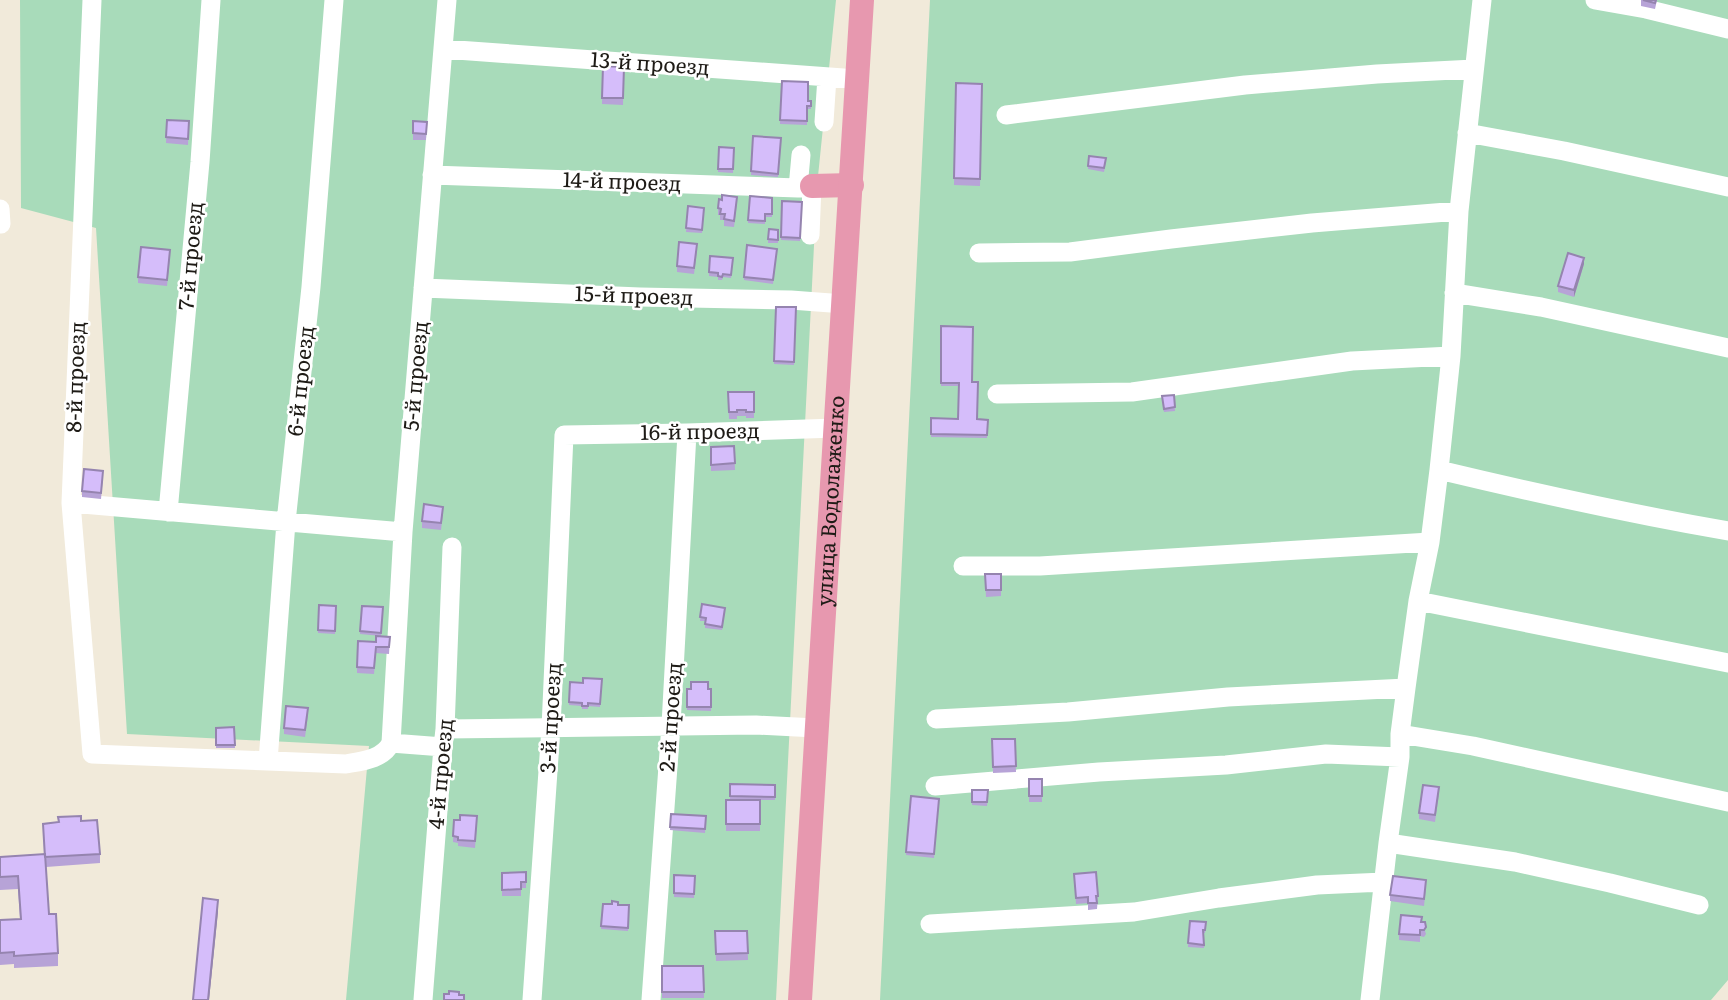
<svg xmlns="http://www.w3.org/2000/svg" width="1728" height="1000" viewBox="0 0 1728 1000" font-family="Literata,serif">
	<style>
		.green { fill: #a8dbba }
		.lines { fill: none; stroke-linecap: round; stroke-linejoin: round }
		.minor { stroke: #fff; stroke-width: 19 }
		.major { stroke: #e798af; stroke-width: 24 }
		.wall { fill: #b7a3d7 }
		.shaded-wall { fill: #9584af }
		.building { fill: #d5bdfa; stroke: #9584af; stroke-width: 2 }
		.labels { text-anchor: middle; stroke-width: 5; stroke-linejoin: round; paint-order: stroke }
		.street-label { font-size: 21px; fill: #1e1b16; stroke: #fff }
	</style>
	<rect width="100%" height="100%" fill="#f1eada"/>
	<path class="green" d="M20,0H836L817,186L776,1000H346L369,746L127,734L96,228L21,208Z
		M930,0H1728V980L1711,1000H880Z"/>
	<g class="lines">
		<path class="minor" d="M92,0L71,503L92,754L346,764C363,761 383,759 391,743L403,532L447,0
			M1595,0L1646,9L1728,29
			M443,49L857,79
			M1006,115L1245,85L1377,74L1474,69
			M824,122L827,77
			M1467,133L1564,151L1728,187
			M432,175L798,188L812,186L810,235
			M798,188L801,155
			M0,209L1,224
			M979,253L1070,252L1171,239L1312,223L1459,211
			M423,288L640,297L791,300L844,304
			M1454,293L1541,307L1728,348
			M997,394L1132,392L1352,361L1451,356
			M1439,470C1535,493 1631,514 1728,531
			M71,503L403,532
			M168,512L200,162L211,0
			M963,566H1040L1430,542
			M1418,601L1728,663
			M936,719L1068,712L1228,697L1406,688
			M445,729L756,725L816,728
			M1400,734L1473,746L1728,802
			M391,743L443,747
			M268,761L286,522L311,287L334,0
			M935,786L1099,772L1226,765L1326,754L1400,757
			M1388,843L1515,862L1610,883L1699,905
			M930,924L1134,912L1219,898L1317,885L1384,882
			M423,1000L443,747L445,729L452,547
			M532,1000L551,728L564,435L687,433L836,428
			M651,1000L671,725L687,433
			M1370,1000L1388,843L1400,757V734L1406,688L1418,601L1430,542L1439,470L1451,356L1459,211L1482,0"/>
		<g class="major">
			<path d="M812,186L852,185"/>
			<path id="s1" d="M800,1000L862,0"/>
		</g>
	</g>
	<path class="wall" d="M1641,0H1657L1655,9L1641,6Z
		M603,66L624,67L623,105L602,104Z
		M782,81L811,105V109H807V125L780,124Z
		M956,83L982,84L980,186L954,185Z
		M167,120L189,121L188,145L166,143Z
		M413,121L427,122L426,140H413Z
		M753,136L781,138L778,177L751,175Z
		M719,147L734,148L733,173L718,172Z
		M1106,161L1104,172L1088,169V166Z
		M750,196L772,198V217H765V224L748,223Z
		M782,201L802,202L800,241L781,240Z
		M737,203L734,227L724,226V220H720V215H718V208Z
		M688,206L704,208L702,233L686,232Z
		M769,229L778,230V243H768Z
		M747,245L777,249L773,284L744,280Z
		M697,250L694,274L677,272V266Z
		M710,256L733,258L731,278L723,277L722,280H718V277L709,276Z
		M170,257L167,286L138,283V277Z
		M1584,264L1574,297L1558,292V286Z
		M776,307H796L794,365L774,364Z
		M941,326L972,382L977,419L988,420L987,438L931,437V418L958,419V386H941Z
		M728,392H754V418H746V416H737V419H729Z
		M1174,395L1175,411L1164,412L1162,396Z
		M734,446L735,470L711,471V447Z
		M103,477L101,499L82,497V491Z
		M443,513L441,530L422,528V521Z
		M985,574H1001V596L986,597Z
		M702,604L725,611L722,630L705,628V621H700Z
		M319,605L336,606L335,634L318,633Z
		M362,606L383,607L381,636L360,634Z
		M390,637L389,654L376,653L374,674L357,673V667L376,642Z
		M602,679L600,707L588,706V709H582V706L569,705L570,682L583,683Z
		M687,689H711V711L687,710Z
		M308,715L305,737L284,734V728Z
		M234,727L235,748H216V728Z
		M992,739H1015L1016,772L993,773Z
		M1029,779H1042V802H1029Z
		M730,784L775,785V800H760V831H726V800L730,799Z
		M972,790H988L987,806L972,805Z
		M1439,794L1435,822L1419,819V813Z
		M911,796L939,799L934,858L906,855Z
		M671,814L706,816L705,833L670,830Z
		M454,820L477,823L475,848L458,846V843L453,842Z
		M81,821L100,854V863L46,867L49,914L58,953V966L14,968V964L0,965V920L20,919L18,889L0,890V857L44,854L43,824Z
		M526,872V888H521V896H502V873Z
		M1074,874L1098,896L1097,909L1088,910V903L1076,904Z
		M674,875L695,876L694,898L674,897Z
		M1426,887L1424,906L1390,901V895Z
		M603,904L629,905L628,931L601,929Z
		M1190,921L1206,922L1205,933H1203L1204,948L1188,947Z
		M1422,922L1426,934L1424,937L1420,936V942L1399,940V934Z
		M715,931H747L748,960L716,961Z
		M662,966H703L704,998H662Z"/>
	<path class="shaded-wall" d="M1584,258V264L1574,297V290Z
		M218,900V912L209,1000H208Z"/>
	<path class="building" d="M1643,0H1656L1655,3Z
		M603,66L624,67L623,98H602Z
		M782,81L808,82V101H811V106H807V121L780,120Z
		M956,83L982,84L980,179L954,178Z
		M167,120L189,121L188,139L166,137Z
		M413,121L427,122L426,134L413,133Z
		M753,136L781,138L778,174L751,171Z
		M719,147L734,148L733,169H718Z
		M1089,156L1106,158L1104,168L1088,166Z
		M722,195L737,197L734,221L724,219L725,214H720L721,209L718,208L719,199L722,200Z
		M750,196L772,198V214H765V221L748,220Z
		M782,201L802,202L800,238L781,237Z
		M688,206L704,208L702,230L686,228Z
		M769,229L778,230V240L768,239Z
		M679,242L697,244L694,268L677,266Z
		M747,245L777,249L773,280L744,277Z
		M141,247L170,250L167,280L138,277Z
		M1568,253L1584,258L1574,290L1558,286Z
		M710,256L733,258L731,275L723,274L722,277L718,276V273L709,272Z
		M776,307H796L794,362L774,361Z
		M941,326L973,327L972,382H978L977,419L988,420L987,435L931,434V418L958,419L959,383H941Z
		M728,392H754V412H746V410H737V412H729Z
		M1174,395L1175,407L1164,409L1162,396Z
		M734,446L735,463L711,465V447Z
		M84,469L103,471L101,493L82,491Z
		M424,504L443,507L441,523L422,521Z
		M985,574H1001V590H986Z
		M702,604L725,608L722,627L705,624L706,618L700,617Z
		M319,605L336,606L335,631L318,630Z
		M362,606L383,607L381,633L360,631Z
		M376,636L390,637L389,647H376L374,668L357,667L358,641L376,642Z
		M583,678L602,679L600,704L588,703V706H582V703L569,702L570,682L583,683Z
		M691,682H708V689H711V707H687V689H691Z
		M286,706L308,708L305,730L284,728Z
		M234,727L235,745H216V728Z
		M992,739H1015L1016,766L993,767Z
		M1029,779H1042V796H1029Z
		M730,784L775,785V797L730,796Z
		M1423,785L1439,787L1435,815L1419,813Z
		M972,790H988L987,802H972Z
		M911,796L939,799L934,854L906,852Z
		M726,800H760V824H726Z
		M671,814L706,816L705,829L670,827Z
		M460,815L477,816L475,841L458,840V837L453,836L454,820H460Z
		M81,816V821L97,820L100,854L45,857L43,824L59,822L58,817Z
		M45,854L49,914H56L58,953L14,956V952L0,953V920L21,919L18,876L0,877V857Z
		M526,872V882H521V889L502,890V873Z
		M1096,872L1098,896H1096L1097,903H1088V897L1076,898L1074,874Z
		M674,875L695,876L694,894L674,893Z
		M1393,876L1426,880L1424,899L1390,895Z
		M203,898L218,900L208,1000H193Z
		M612,901L618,902V905H629L628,928L601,926L603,904H612Z
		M1401,915L1422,917L1421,922H1425L1426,927L1424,930H1420V935L1399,934Z
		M1190,921L1206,922L1205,930H1203L1204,945L1188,943Z
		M715,931H747L748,953L716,954Z
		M662,966H703L704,992H662Z
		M449,991L459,992V995H464V1000H444V994H449Z"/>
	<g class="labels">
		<g class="street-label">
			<text transform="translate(650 64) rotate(4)" y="7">13-й проезд</text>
			<text transform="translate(622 182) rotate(2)" y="7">14-й проезд</text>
			<text transform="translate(191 256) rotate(-85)" y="7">7-й проезд</text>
			<text transform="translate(634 296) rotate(2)" y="7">15-й проезд</text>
			<text transform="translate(416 376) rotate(-85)" y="7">5-й проезд</text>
			<text transform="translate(76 377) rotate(-88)" y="7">8-й проезд</text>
			<text transform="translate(301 381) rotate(-84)" y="7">6-й проезд</text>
			<text transform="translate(700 432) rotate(-1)" y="7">16-й проезд</text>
			<text dy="7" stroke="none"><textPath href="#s1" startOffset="500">улица Водолаженко</textPath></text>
			<text transform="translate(671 717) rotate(-86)" y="7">2-й проезд</text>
			<text transform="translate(551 718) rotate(-87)" y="7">3-й проезд</text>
			<text transform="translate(441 774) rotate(-85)" y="7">4-й проезд</text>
		</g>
	</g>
</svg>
